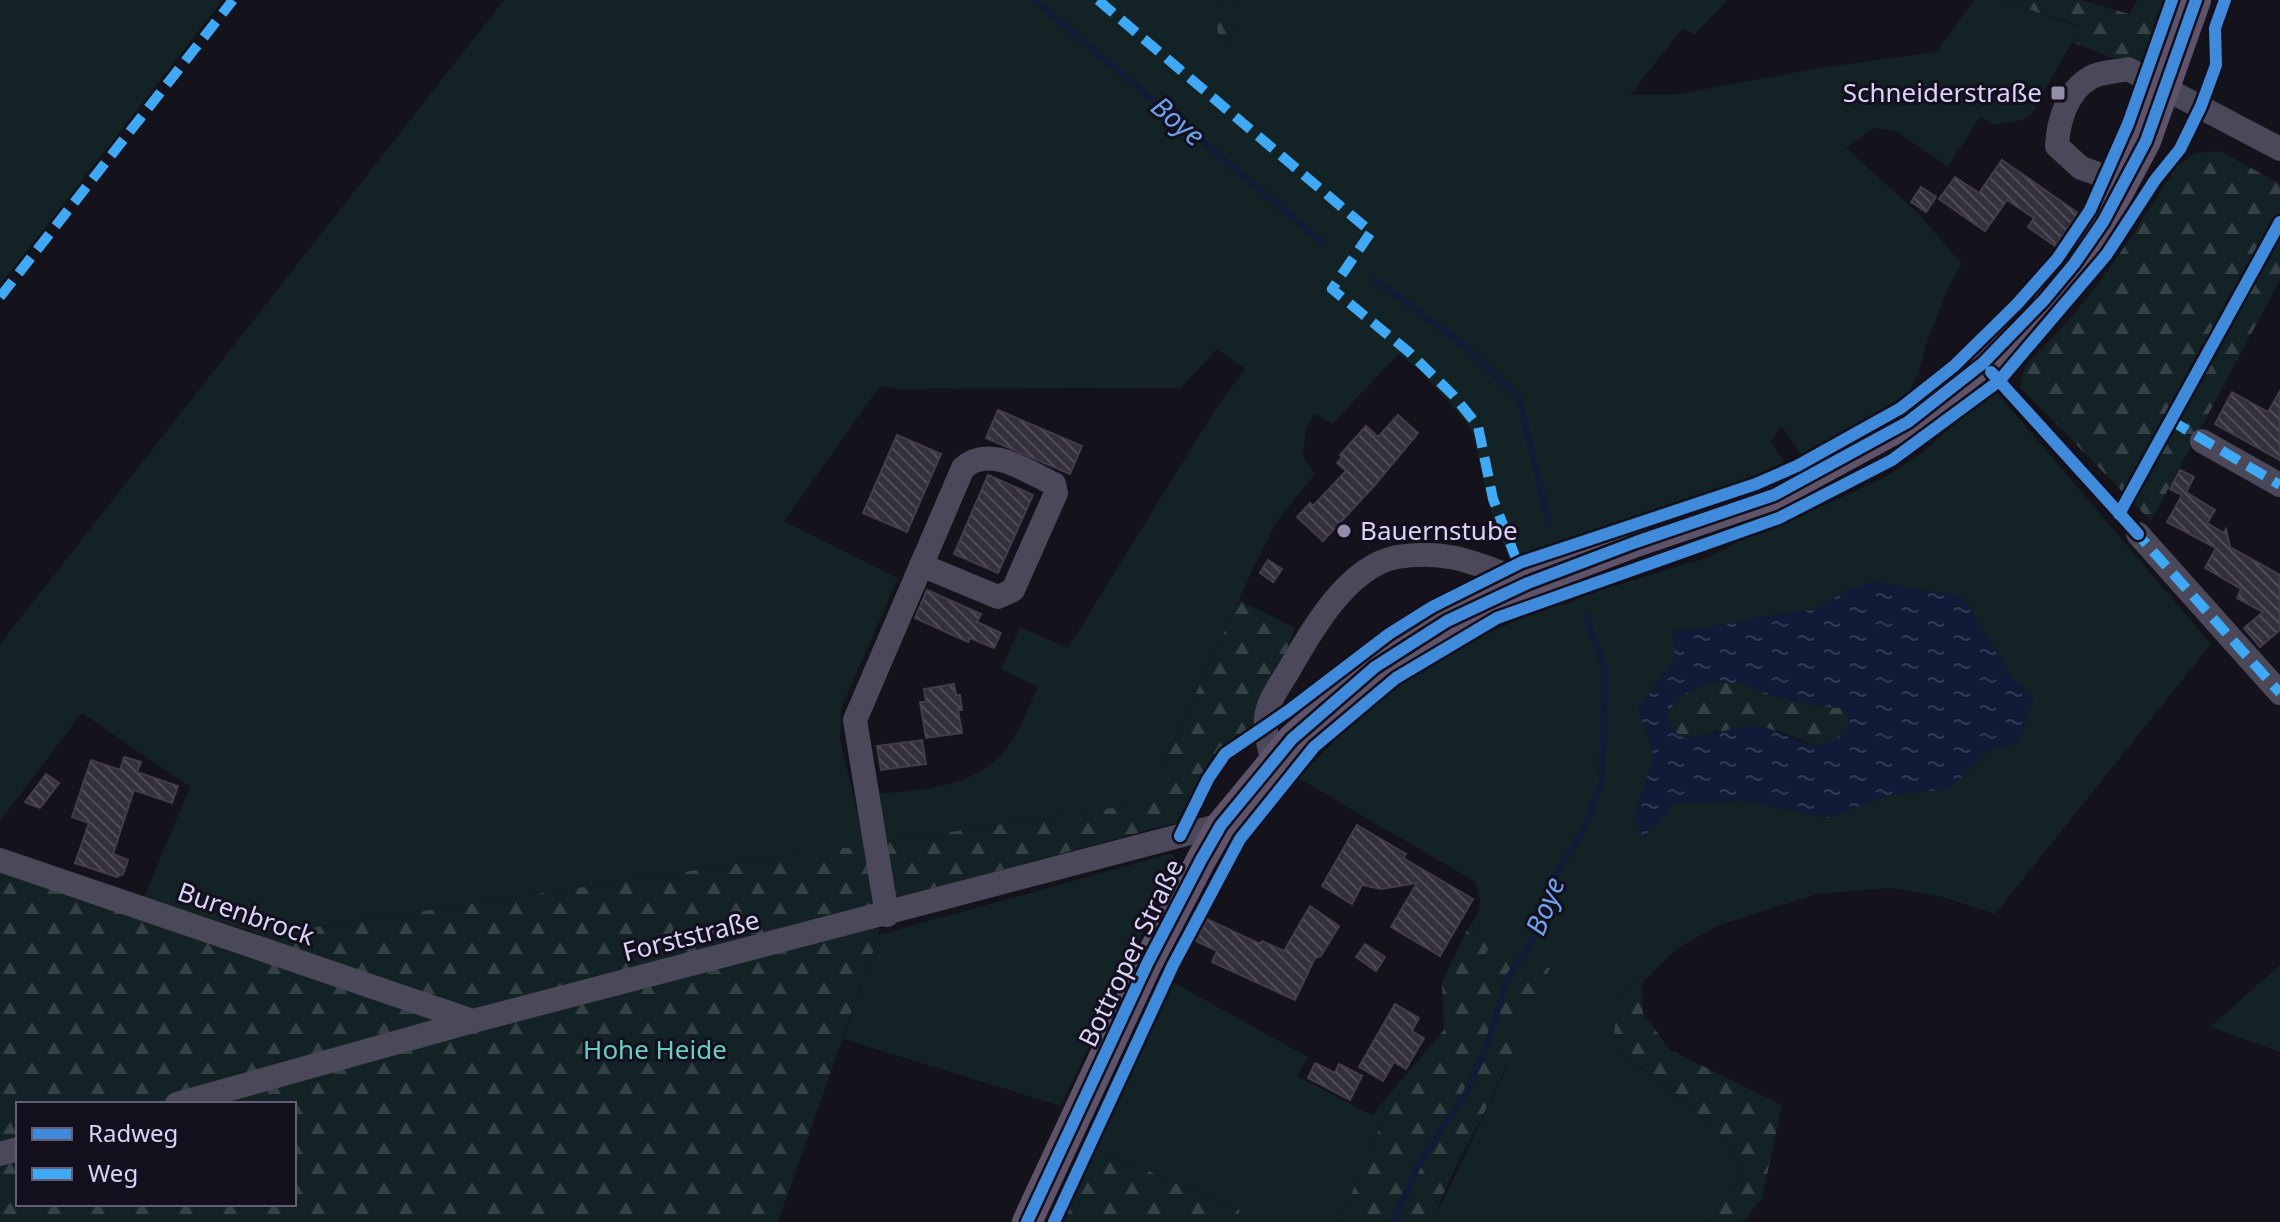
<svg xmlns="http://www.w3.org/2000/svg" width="2280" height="1222" viewBox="0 0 2280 1222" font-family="'Noto Sans',sans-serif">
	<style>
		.grass { fill: #132224; fill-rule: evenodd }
		.forest { fill: url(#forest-firs); fill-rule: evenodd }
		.water { fill: url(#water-ripples); fill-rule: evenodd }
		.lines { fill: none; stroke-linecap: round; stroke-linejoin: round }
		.stream { stroke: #111a37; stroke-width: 6 }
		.building { fill: url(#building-back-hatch); stroke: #423c4d; stroke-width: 2 }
		.minor { stroke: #4b4859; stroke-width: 24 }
		.major { stroke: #5f536a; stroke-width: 30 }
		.quiet { stroke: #3fa9f5; stroke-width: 10; stroke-dasharray: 20 10; stroke-linecap: butt }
		.cycleway-casing { stroke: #130f1d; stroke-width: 17 }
		.cycleway { stroke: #408adc; stroke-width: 12 }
		.poi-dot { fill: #958eab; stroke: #130f1d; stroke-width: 3 }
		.labels { text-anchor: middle; stroke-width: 6; stroke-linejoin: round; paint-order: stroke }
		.poi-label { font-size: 26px; fill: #dbd1f9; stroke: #130f1d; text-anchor: end }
		.street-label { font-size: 26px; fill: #dbd1f9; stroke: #130f1d }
		.park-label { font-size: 26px; fill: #68cec1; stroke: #130f1d }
		.water-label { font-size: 28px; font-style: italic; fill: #6da1eb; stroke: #130f1d }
	</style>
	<defs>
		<pattern id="forest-firs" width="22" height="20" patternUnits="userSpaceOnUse" patternTransform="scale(2)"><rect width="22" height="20" fill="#132224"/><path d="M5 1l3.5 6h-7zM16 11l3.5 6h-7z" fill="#354145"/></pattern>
		<pattern id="water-ripples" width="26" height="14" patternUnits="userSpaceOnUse" patternTransform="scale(2)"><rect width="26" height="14" fill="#111a37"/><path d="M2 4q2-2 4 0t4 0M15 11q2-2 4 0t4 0" fill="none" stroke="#333a55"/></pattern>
		<pattern id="building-back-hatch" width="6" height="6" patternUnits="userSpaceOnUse" patternTransform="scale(2)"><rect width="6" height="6" fill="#33303c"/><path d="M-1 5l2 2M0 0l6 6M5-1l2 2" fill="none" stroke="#504d59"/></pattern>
	</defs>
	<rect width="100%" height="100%" fill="#14121a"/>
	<path class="grass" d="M0,0H223L0,285Z
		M504,0H1223L1216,31L1229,48L1239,0H1728L1695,34L1682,29L1630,95L1678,94L1825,67L1936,52L1974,0H2000L2080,27L2031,115L2023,120L1994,125L1980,117L1948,167L1896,131L1874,128L1846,148L1918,213L1962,264L1952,279L1926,345L1918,375L1907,395L1852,432L1803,457L1781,426L1771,442L1785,463L1778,467L1720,493L1631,519L1522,557L1513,542L1504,547L1488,502L1474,437L1467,423L1422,372L1399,354L1332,424L1314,413L1306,430L1303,456L1315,474L1277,521L1253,569L1163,764L1153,802L884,842L877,794C919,790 967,788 999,757C1017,739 1027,709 1038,687L1001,669L1020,627L1068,648L1216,408L1245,369L1217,349L1181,388L900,389L880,386L784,521L898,578L841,709L840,739L865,845L262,935L144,897L190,787L82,713L0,821V644Z
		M1998,394L2211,644L1995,914L1943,897L1890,888L1817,894L1717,926L1678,948L1642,983L1629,981C1620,996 1610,1037 1621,1052C1628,1060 1641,1068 1650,1074C1677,1096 1739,1144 1744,1177L1705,1222H1436V1215L1507,1067L1485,957L1491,942L1467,930C1481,911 1484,903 1474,881L1298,778C1316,760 1332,742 1351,725C1410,670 1482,632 1558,604L1564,605L1588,594L1712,556L1741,540L1797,518L1885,477L1922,453L1987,395ZM1849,589L1963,597L2012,677L2034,697L2018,743L1988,751L1949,789L1889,795L1828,818L1744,801L1675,803L1645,837L1633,818L1654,756L1638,708L1675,659L1673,631L1709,628L1753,618L1817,609Z
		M1173,853L1175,864L1061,1106L843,1039L879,935Z
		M2280,965V1052L2210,1027Z
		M1173,982L1308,1057L1297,1076L1372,1115L1382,1103L1385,1116L1339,1222H1236L1240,1210L1094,1148Z"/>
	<path class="forest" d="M1223,0H1239L1229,48C1210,32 1218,22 1223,0Z
		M2000,0H2081L2129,14L2138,0H2167L2145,65H2131L2072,42L2080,26Z
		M2220,151L2280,184V280L2151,521L2020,387C2023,360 2040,352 2057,333C2104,283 2140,223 2177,166L2195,153Z
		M1239,600L1295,628L1261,718L1212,764L1182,821L878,903L879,935L778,1222H0V866L222,941L1152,802L1163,764ZM18,1104H294V1204H18Z
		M1720,682L1743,684L1785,700L1843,709L1849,718L1845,730L1833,742L1816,746L1779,731H1716L1694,738L1679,735L1671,728L1667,716C1678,693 1695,686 1720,682Z
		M1467,930L1491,942L1485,957L1550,968C1528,1017 1507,1067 1483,1115C1472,1138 1435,1200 1436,1222H1339L1385,1116L1382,1103L1444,1030L1442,983Z
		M1629,981L1642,983L1643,1013L1670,1050L1782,1105L1762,1198L1743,1222H1705L1744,1177C1739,1144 1677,1095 1650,1074C1639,1065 1618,1055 1615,1040C1612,1028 1622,992 1629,981Z
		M1094,1148L1240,1210L1236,1222H1064Z"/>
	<path class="water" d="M1875,581L1963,597L2012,677L2034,697L2018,743L1988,751L1949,789L1889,795L1828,818L1744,801L1675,803L1644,837L1633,818L1654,756L1638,708L1675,659L1673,631L1709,628L1753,618L1817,609L1849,589ZM1720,682L1743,684L1785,700L1843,709L1849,718C1845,733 1836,743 1819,745C1798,747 1777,726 1754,726C1733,725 1697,742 1681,736C1672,732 1670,725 1667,716C1678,693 1695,686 1720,682Z"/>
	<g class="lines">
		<path class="stream" d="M1034,0L1323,243
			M1374,279L1463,345L1519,398L1549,524
			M1393,1222L1420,1162L1465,1095L1489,1039L1507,979L1542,926L1554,878L1585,827L1602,780L1605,670L1586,616"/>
	</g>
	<path class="building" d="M2002,160L2078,213L2055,246L2028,227L2034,218L2007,200L1985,231L1939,199L1955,177L1979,193Z
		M1921,187L1936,197L1926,212L1911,202Z
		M2280,391V460L2215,424L2232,392L2268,412Z
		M998,410L1082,446L1070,474L986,438Z
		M1398,415L1418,433L1374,486L1323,541L1297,517L1310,503L1313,506L1346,471L1337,463L1342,457L1340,455L1366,426L1378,437Z
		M897,435L941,454L907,532L863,513Z
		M2180,470L2194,477L2186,492L2215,510L2207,523L2224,533L2226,529L2230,547L2280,575V630L2260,647L2244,628L2263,612L2237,598L2241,589L2205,568L2216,548L2167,522L2182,495L2170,489Z
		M988,475L1033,495L998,573L954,554Z
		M1268,560L1282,569L1273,582L1260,573Z
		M927,590L981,614L977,622L1001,633L994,648L970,638L968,642L915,618Z
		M954,684L956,695H960L962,710H958L962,733L926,738L920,702H926L924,689Z
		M922,740L926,764L881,770L877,746Z
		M124,757L141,762L137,772L178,786L172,803L134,790L113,854L128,860L123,874L117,877L75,863L89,823L72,817L91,760L120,770Z
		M46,774L59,783L40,808L25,802Z
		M1357,825L1406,854L1403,858L1473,899L1440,956L1391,927L1417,883L1381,889L1362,885L1352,904L1322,886Z
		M1310,906L1339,926L1321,956L1315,958L1295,1000L1212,962L1217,951L1196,941L1207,919L1260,944L1262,941L1284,951Z
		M1365,944L1385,957L1376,971L1356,957Z
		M1395,1004L1419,1018L1412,1031L1424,1038L1406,1069L1394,1062L1383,1081L1359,1067Z
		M1315,1063L1335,1073L1339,1064L1362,1076L1350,1100L1308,1078Z"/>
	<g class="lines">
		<path class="minor" d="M2125,183L2081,168L2057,146C2058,122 2067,91 2090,78C2099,72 2117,72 2128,69L2280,149
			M2202,441L2280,485
			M2138,534L2280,693
			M1273,763C1269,745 1262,726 1268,708C1272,695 1282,682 1289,670C1311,631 1348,566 1397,557C1449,548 1481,566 1528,583
			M0,860L473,1021
			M887,915L855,720L963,468C990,444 1026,471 1054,484L1056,493L1013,590L998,597L921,565
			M177,1104L473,1021L1221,825
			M0,1154L18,1149"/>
		<path class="major" d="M1027,1222L1148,962L1201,860L1221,825L1292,739L1375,667L1447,621L1528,583L1636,542L1774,495L1908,422L1983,363L2044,300L2074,264L2103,222L2146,141L2196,0"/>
		<path class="quiet" d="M1098,0L1371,232L1332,289L1410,353L1454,396L1478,426L1493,499L1518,564
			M0,297L233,0
			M2170,420L2280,485
			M2133,529L2280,693"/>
		<g class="cycleway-casing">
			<path id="cycleway" d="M1991,372L2138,534
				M2119,514L2280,222
				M1180,836L1208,779L1225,754L1288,711L1389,634L1432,607L1522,562L1756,484L1797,466L1901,408L1954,366L2017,304L2057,259L2090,210L2128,124L2172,0
				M1027,1222L1148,962L1201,860L1221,825L1292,739L1375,667L1447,621L1528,583L1636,542L1774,495L1908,422L1983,363L2044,300L2074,264L2103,222L2146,141L2196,0
				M1054,1222L1173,965L1240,839L1314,747L1396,678L1497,618L1779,518L1892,460L1999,381L2107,254L2155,180L2180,149L2201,106L2216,65L2215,28L2225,0"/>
		</g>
		<use href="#cycleway" class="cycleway"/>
	</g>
	<g class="poi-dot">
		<rect x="2050" y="85" width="16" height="16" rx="4"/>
		<circle cx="1344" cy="531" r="8"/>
	</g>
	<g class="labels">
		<g class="poi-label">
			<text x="2042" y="102">Schneiderstraße</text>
			<text x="1360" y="540" text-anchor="start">Bauernstube</text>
		</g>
		<g class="street-label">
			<text transform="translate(246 914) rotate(19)" y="9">Burenbrock</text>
			<text transform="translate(691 936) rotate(-14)" y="9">Forststraße</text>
			<text transform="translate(1131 953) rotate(-64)" y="9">Bottroper Straße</text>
		</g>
		<g class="park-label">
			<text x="655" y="1059">Hohe Heide</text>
		</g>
		<g class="water-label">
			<text transform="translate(1178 121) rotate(40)" y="10">Boye</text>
			<text transform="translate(1545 906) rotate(-68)" y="10">Boye</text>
		</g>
	</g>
	<rect x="16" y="1102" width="280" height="104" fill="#130f1d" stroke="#635d75" stroke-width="2"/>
	<rect x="32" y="1128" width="40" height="12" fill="#408adc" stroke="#635d75" stroke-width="2"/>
	<text x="88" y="1142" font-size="24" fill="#dbd1f9">Radweg</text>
	<rect x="32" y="1168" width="40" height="12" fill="#3fa9f5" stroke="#635d75" stroke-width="2"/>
	<text x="88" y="1182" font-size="24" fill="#dbd1f9">Weg</text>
</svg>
